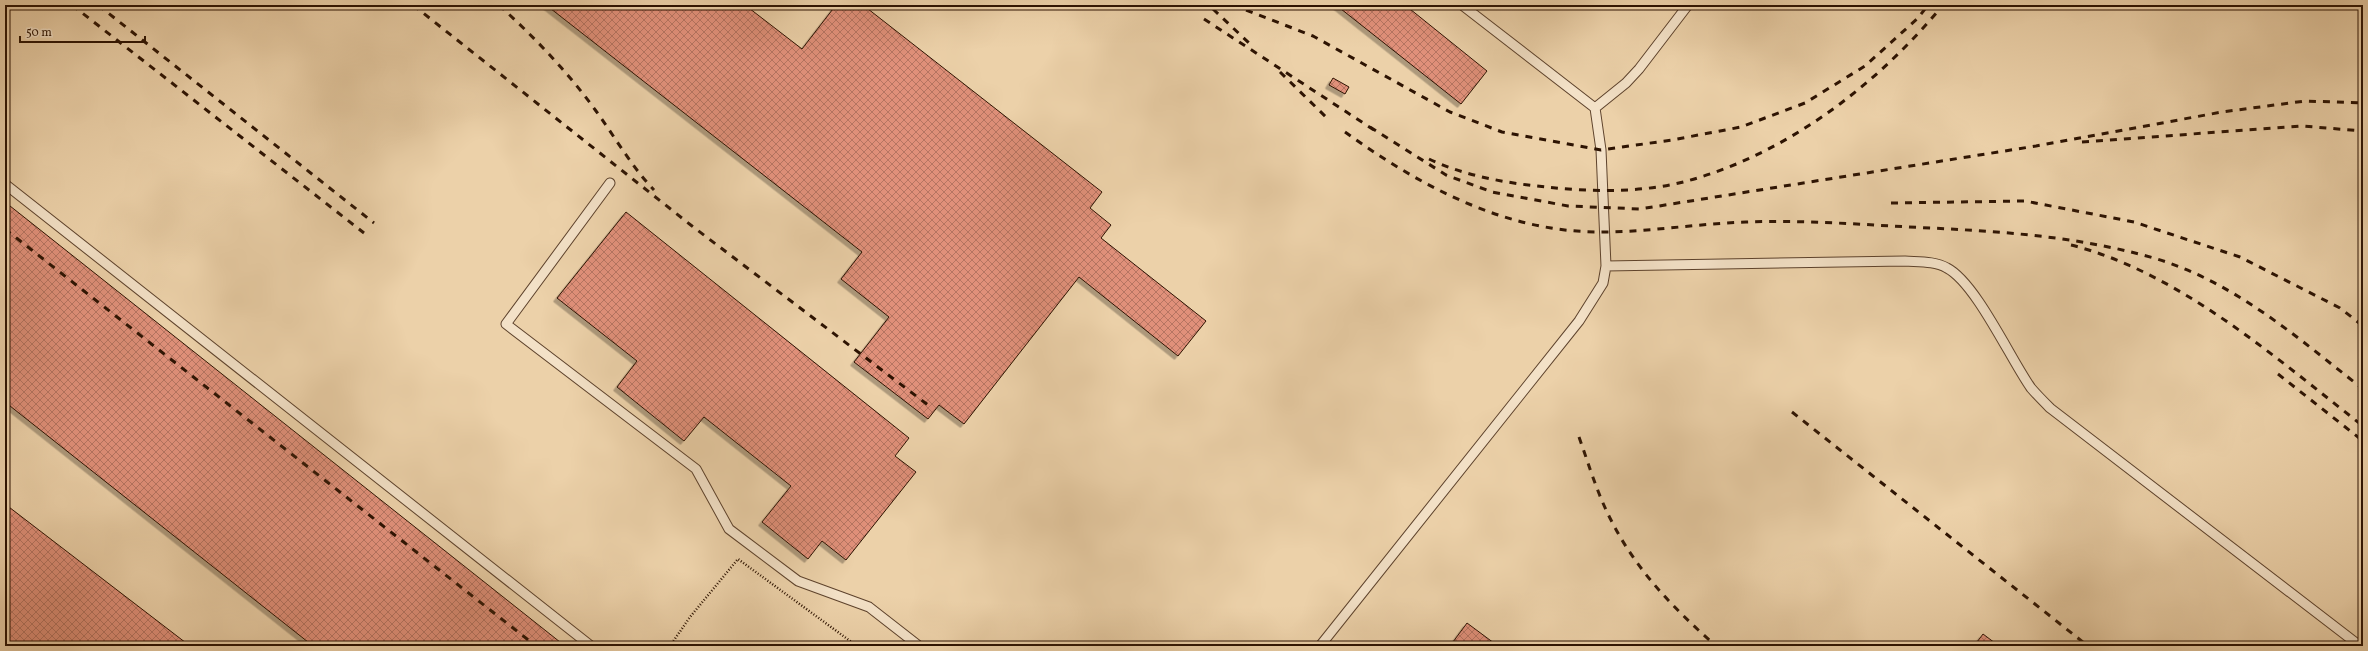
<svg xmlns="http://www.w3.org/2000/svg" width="2368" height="651" viewBox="0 0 2368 651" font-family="Vollkorn,serif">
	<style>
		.building { fill: url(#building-cross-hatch); stroke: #2d1302; filter: url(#shadow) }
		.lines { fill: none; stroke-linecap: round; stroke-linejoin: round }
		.lane-casing { stroke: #5d422c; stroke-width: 11 }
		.path { stroke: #2d1302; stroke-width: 2.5; stroke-dasharray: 1 2; stroke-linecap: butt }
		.lane { stroke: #f3e1c7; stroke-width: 9 }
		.rail { stroke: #2d1302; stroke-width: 3; stroke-dasharray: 7 7; stroke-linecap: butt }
	</style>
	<defs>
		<pattern id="building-cross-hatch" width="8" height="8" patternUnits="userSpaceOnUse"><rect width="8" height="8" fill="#e0907a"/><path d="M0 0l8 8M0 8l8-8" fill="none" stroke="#b67462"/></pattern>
		<filter id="shadow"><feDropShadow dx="-3.5" dy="3.5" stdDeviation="0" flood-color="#0004"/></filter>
	</defs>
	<rect width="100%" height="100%" fill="#ecd1a9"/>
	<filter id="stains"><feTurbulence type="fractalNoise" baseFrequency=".005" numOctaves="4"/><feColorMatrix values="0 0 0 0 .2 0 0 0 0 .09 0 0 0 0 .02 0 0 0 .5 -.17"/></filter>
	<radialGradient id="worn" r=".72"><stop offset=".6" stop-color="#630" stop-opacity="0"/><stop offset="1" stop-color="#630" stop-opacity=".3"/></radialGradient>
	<path class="building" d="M546,5H745L802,49L836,5H863L1102,192L1090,208L1111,225L1101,238L1206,321L1178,356L1079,277L964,424L939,405L928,419L854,362L889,317L841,279L862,252Z
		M1336,5H1405L1487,71L1461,104Z
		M1333,78L1349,87L1345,94L1329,85Z
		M5,202L565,646H313L5,402Z
		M626,212L909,438L895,456L916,472L846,560L822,541L808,559L762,522L791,486L704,417L684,441L617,387L637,361L557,298Z
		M5,504L190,646H5Z
		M1467,623L1498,646H1450Z
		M1983,634L1999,646H1974Z"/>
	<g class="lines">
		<g class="lane-casing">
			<path id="lane" d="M1462,5L1595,108L1601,150L1606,266L1905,261C1919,262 1935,261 1947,268C1976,283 2011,360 2031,388C2037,395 2044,402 2050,408L2360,646
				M1595,108L1626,83L1639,69L1688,5
				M610,183L506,324L696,469L729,529L798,581L869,607L919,646
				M5,184L591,646
				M1320,646L1579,321L1603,283L1606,266"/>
		</g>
		<path class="path" d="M670,646L690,617L738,559L857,646"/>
		<use href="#lane" class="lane"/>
		<path class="rail" d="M72,5L364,233
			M98,5L374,223
			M413,5L692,226L928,405
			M499,5C534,37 568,72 596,111C615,137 631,166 654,190
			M1233,5L1313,36L1450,112L1502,132L1601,150L1672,140L1741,127L1805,103L1865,66L1918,18L1928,5
			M1213,9L1249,43
			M1204,19L1374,130
			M1280,72L1327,118
			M1370,127L1446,175L1492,192L1568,206L1640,209L2036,146L2222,112L2305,101L2363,103
			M1345,132C1406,176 1476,216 1551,228C1615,239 1681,224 1746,222C1801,220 1855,224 1909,227C1994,231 2075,235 2157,259C2236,283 2299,339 2363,389
			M2082,142L2302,126L2363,131
			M1429,159C1465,176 1506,183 1546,187C1591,192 1642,193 1687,181C1787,154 1878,84 1943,5
			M1891,203L2025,201L2134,222L2240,257L2340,308L2363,326
			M5,229L536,646
			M2071,245C2179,272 2277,359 2363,426
			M2278,374L2363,441
			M1792,412L2088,646
			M1579,437C1589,465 1597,493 1611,520C1636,570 1674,609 1716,646"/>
	</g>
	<rect width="2368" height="651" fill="none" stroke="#ecd1a9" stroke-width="20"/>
	<rect x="6" y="6" width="2356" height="639" fill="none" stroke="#2d1302" stroke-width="2"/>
	<rect x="10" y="10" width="2348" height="631" fill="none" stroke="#2d1302"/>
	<path d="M20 36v6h125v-6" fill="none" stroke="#2d1302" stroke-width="2"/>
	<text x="26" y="36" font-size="12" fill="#2d1302" stroke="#f3e1c7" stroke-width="3" paint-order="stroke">50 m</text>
	<rect width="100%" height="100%" filter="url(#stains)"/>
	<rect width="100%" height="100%" fill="url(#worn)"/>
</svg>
